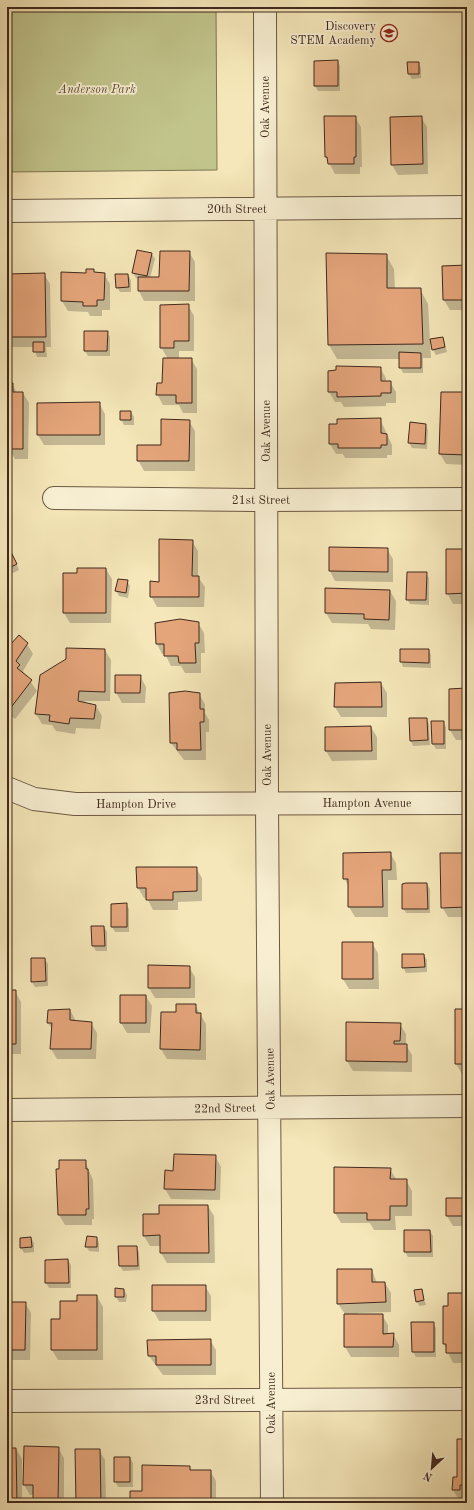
<svg xmlns="http://www.w3.org/2000/svg" width="474" height="1510" viewBox="0 0 474 1510" font-family="'Old Standard TT',serif">
	<style>
		.park { fill: #c1c48b; stroke: #807654 }
		.shadow { fill: #0003 }
		.building { fill: #e5a57b; stroke: #3f281d }
		.lines { fill: none; stroke-linecap: round; stroke-linejoin: round }
		.minor-casing { stroke: #6c5844; stroke-width: 24 }
		.tertiary-casing { stroke: #6c5844; stroke-width: 24 }
		.minor { stroke: #f8efd2; stroke-width: 22 }
		.tertiary { stroke: #f8efd2; stroke-width: 22 }
		.labels { text-anchor: middle; stroke-width: 3.5; stroke-linejoin: round; paint-order: stroke }
		.poi-label { font-size: 12px; fill: #3f281d; stroke: #f8efd2; text-anchor: end }
		.park-label { font-size: 12px; font-style: italic; fill: #604f38; stroke: #f8efd2 }
		.street-label { font-size: 12px; fill: #3f281d; stroke: #f8efd2 }
	</style>
	<rect width="100%" height="100%" fill="#f5e7b9"/>
	<filter id="stains"><feTurbulence type="fractalNoise" baseFrequency=".005" numOctaves="4"/><feColorMatrix values="0 0 0 0 .2 0 0 0 0 .09 0 0 0 0 .02 0 0 0 .5 -.17"/></filter>
	<radialGradient id="worn" r=".72"><stop offset=".6" stop-color="#630" stop-opacity="0"/><stop offset="1" stop-color="#630" stop-opacity=".3"/></radialGradient>
	<path class="park" d="M7,7H216L217,170L7,172Z"/>
	<path class="shadow" d="M338,61L340,66V91H318L315,86Z
		M418,63L421,68V78L412,79L409,74Z
		M355,117L361,127L362,167H360V174H335L326,157Z
		M421,117L427,127L428,174L398,175L392,165Z
		M189,252L195,262V301H144L139,291V279L136,278L133,273L152,254L155,259L150,278H160Z
		M386,255L394,269L395,289H420L428,304L431,358H423V373H403L400,367V359H337L329,345Z
		M467,266V310H450L444,300L443,267Z
		M94,270L95,273L104,274L110,284V310H102V316H90L88,312L68,311L62,301V274H87Z
		M44,274L50,284L51,347H46L47,357H37L34,347H10L7,342V275Z
		M128,275L131,280V292H120L117,287Z
		M188,305L194,316V351H179V359H191L197,369V413H183L179,405H163L157,394L163,384L168,359L161,347Z
		M107,332L110,337V356H88L85,351Z
		M443,338L447,352L436,355L433,350Z
		M380,368L386,378V382H390L396,392V403H386V406L344,407L341,402H335L329,392Z
		M7,384H12L17,393H23L29,403L28,459H15L12,454H7Z
		M467,393V465L446,464L440,454Z
		M99,403L105,414V445H44L38,435Z
		M131,412L134,417V425H124L121,419Z
		M380,419L392,445V455H387V458H345L343,454H336L330,444V425Z
		M189,421L195,431V471H144L138,460L162,446Z
		M426,425L428,430L427,449L412,448L409,443Z
		M192,541L198,551V577L205,587L204,607H157L151,596Z
		M330,548L387,549L393,559V582L335,581L330,571Z
		M7,550L12,554L19,570L7,576Z
		M467,550V604H453L447,593Z
		M106,569L112,579L111,623H70L64,613L78,574Z
		M426,573L429,578V605L410,604L407,599Z
		M127,581L130,586L128,598L119,596L116,591Z
		M390,591L396,601L395,630L371,629L368,624L332,623L326,613Z
		M198,623L204,633L205,653H201V673H185L181,666H171L165,654H162L157,644Z
		M7,644L11,646L27,644L33,654L23,671L37,691L15,719L7,713Z
		M105,650L111,660L110,701H85V704L96,706L102,716L100,729L76,728L75,734L56,731L52,725L42,724L36,714Z
		M429,650L431,655V668L403,667L401,661Z
		M140,676L146,687L145,703H122L116,692Z
		M381,683L387,693V717H341L335,707Z
		M465,689L467,693V740H456L450,730Z
		M199,694L205,704V713L209,720V732H206V760H184L171,743Z
		M426,719L429,724L430,745L413,746L411,741Z
		M443,722L446,727V749H436L433,744Z
		M371,727L377,737V760L332,761L326,751Z
		M390,853L396,863L397,880H388V917H355L349,907V887L344,878Z
		M465,854L467,858V917H448L442,907Z
		M196,868L202,878V901L178,902V910H153L147,898H144L138,888Z
		M427,884L430,889V913H406L403,908Z
		M126,904L129,909V932H115L112,927Z
		M104,927L107,932V951H96L93,946Z
		M343,943H372L378,953L379,989H349L343,979Z
		M424,955L427,960V972L406,973L403,967Z
		M45,959L48,964V986L35,987L32,982Z
		M189,967L195,977V998H155L149,988Z
		M7,991H15L21,1002V1054H7Z
		M146,996L152,1006L150,1033H127L121,1023Z
		M467,1004V1074H462L456,1064Z
		M195,1005L206,1024V1060L167,1059L161,1049L177,1013Z
		M70,1010L76,1021L91,1023L97,1033L96,1059H57L51,1049L52,1029L48,1023Z
		M347,1023L400,1024L406,1034V1045L412,1055V1072L353,1071L347,1061Z
		M467,1149V1226H453L447,1216L465,1199Z
		M215,1156L221,1167L220,1200L171,1199L165,1189L166,1172H174Z
		M85,1161L93,1180L94,1219H92V1225H65L59,1215L58,1170Z
		M7,1165L12,1173V1205H7Z
		M390,1169L396,1179L406,1180L412,1191V1216H395L396,1230H374L370,1223H341L335,1213Z
		M208,1206L214,1216L215,1263H167L161,1253V1246H150L144,1236L160,1215Z
		M430,1231L433,1236V1257H408L405,1252Z
		M31,1238L34,1243V1252L24,1253L21,1248Z
		M97,1238L99,1243V1252L89,1251L86,1246Z
		M136,1247L139,1252L140,1270L123,1271L120,1266Z
		M7,1256L12,1261V1269H7Z
		M68,1260L71,1265V1288H49L46,1283V1261Z
		M372,1270L377,1283H385L391,1293V1312L358,1313V1315H382L388,1325V1334H393L399,1345V1357H351L345,1347V1314L338,1304Z
		M7,1271H12V1275H7Z
		M205,1286L211,1296V1321H159L153,1310Z
		M124,1290L127,1295L126,1302H119L116,1297Z
		M421,1290L426,1305L419,1306L417,1301Z
		M467,1294V1363H453L444,1344L449,1307Z
		M97,1296L103,1307V1360H58L52,1350L61,1320L78,1302Z
		M7,1303H25L31,1313L30,1360H7Z
		M433,1323L436,1328V1357H416L413,1352Z
		M210,1340L216,1350V1375H163L149,1356Z
		M467,1440V1495L466,1500H459L453,1490Z
		M58,1448L64,1458V1503H34V1495H30L24,1485Z
		M7,1449H16L22,1459V1503H7Z
		M99,1450L105,1460L106,1503H77Z
		M130,1458L133,1463V1487H118L115,1481Z
		M189,1467L192,1471H210L216,1481V1503H131L143,1492Z"/>
	<path class="building" d="M338,60V86H314V61Z
		M407,62H419V74H408Z
		M324,116H356V157H354V164H328L327,157H325Z
		M422,116L423,164L391,165L390,117Z
		M137,250L152,253L147,276L132,273Z
		M160,251H190L189,291H138V277H159Z
		M326,253L387,254V288H421L423,344L328,345Z
		M467,265V300H443L442,266Z
		M86,269H94V272L105,273L104,300H97V306H83V302L61,301V272L86,273Z
		M45,273L46,337H7V274Z
		M115,274H128L129,287L116,288Z
		M189,304V341H174V348H160V305Z
		M84,331H108L107,351H84Z
		M443,337L445,347L432,350L430,339Z
		M33,342H44V352H33Z
		M399,352L421,353V368H399Z
		M163,358H192V403H176V395H156L157,383H162Z
		M336,366L381,367V381H391V393H381V396L337,397V392H328V371L336,370Z
		M7,383H13V392H23V449H8Z
		M441,392H467V455L439,454Z
		M100,402V435H37V403Z
		M120,411H131V420H120Z
		M381,418V433L387,434V445H381V448H338V444H329V424H337V419Z
		M161,419L190,420L189,461H137V445H161Z
		M410,422L426,424L425,444L408,443Z
		M159,539L193,540L192,576H199V597H150V581L159,582Z
		M329,547L388,548V572L329,571Z
		M9,548L17,564L7,569V549Z
		M446,549H467V593L446,594Z
		M77,568H106V613H63V573H77Z
		M407,572H427L426,600H406Z
		M118,579L128,580L126,593L115,591Z
		M325,588L390,590L389,620L364,619V614L325,613Z
		M180,619L199,622V643H195L196,663H179L178,656H164V644H156L155,623Z
		M19,635L28,643L16,661L20,665L17,668L32,680L9,710L7,708V643L10,645Z
		M66,648L105,649V692L79,691L78,701L96,705L94,719L70,718L69,724L49,721L50,715L35,714L40,675L66,659Z
		M400,649H429V663L400,662Z
		M115,675H141L140,693H115Z
		M381,682L382,707H334L335,683Z
		M466,688L467,730H449V689Z
		M185,691L200,693V709H204V722H200L201,750H177V743H170L169,693Z
		M409,718H427L428,740L410,741Z
		M431,721H444V744H432Z
		M371,726L372,751H325V727Z
		M391,852V870H382L383,907H348V879H343V853Z
		M440,853H465L466,907L441,908Z
		M136,867H197V891L173,892V900H146V888H137Z
		M406,883H427L428,909H402V884Z
		M127,903V927H111V904Z
		M91,926H104L105,946H92Z
		M342,942H373V979H342Z
		M402,954H424L425,967L402,968Z
		M31,958H45L46,981L31,982Z
		M148,965L190,966V988H148Z
		M7,990H16V1044H7Z
		M120,995H146V1023H120Z
		M465,1003H467V1064H455V1009H465Z
		M176,1004H196V1013H201L200,1050L160,1049L161,1012H176Z
		M70,1009V1020L92,1022L91,1049H50L52,1023H47L48,1010Z
		M346,1022L401,1023L400,1041H394V1044H407V1062L346,1061Z
		M465,1148H467V1216H446V1198H464Z
		M174,1154L216,1155L215,1190L164,1189L165,1170L173,1171Z
		M59,1160H86V1169H88L89,1209H86V1215H58L56,1169H59Z
		M334,1167L391,1168L390,1179H407V1206H390V1220H367V1213H334Z
		M159,1205H208L209,1253H160V1235L143,1236V1214H159Z
		M404,1230H430L431,1252H404Z
		M87,1236L97,1237V1247H85Z
		M31,1237L32,1247L20,1248V1238Z
		M118,1246H137L138,1266H119Z
		M7,1255H9V1270H7Z
		M68,1259L69,1283H45V1260Z
		M337,1269H372V1282H385L386,1302L337,1304Z
		M152,1285H206V1311H152Z
		M115,1288L124,1289V1297H115Z
		M422,1289L424,1300L416,1302L414,1290Z
		M448,1293H467V1353H446V1344H443V1306H448Z
		M77,1295H97V1350H51V1319H60V1301H77Z
		M7,1302H26L25,1350H7Z
		M344,1314H383V1334L394,1333L393,1347H344Z
		M411,1322H434V1352H412Z
		M211,1339V1365H156V1356H148L147,1340Z
		M457,1439H467V1485H460V1490H452L453,1477H457Z
		M24,1446L59,1447L58,1503H33V1485H23Z
		M7,1448H16L17,1503H7Z
		M75,1449H100L101,1503H76Z
		M114,1457H130V1482H114Z
		M142,1465L190,1466V1470H211V1503H130V1491H142Z"/>
	<g class="lines">
		<g class="minor-casing">
			<path id="minor" d="M265,7L267,804L272,1503
				M7,211L467,207
				M54,498L266,500L467,499
				M7,1110L467,1106
				M7,1401L467,1399"/>
		</g>
		<g class="tertiary-casing">
			<path id="tertiary" d="M7,788L34,799L75,804L467,803"/>
		</g>
		<use href="#minor" class="minor"/>
		<use href="#tertiary" class="tertiary"/>
	</g>
	<defs>
		<g id="school-ring" transform="scale(0.9)"><circle r="9.5" fill="#f8efd2" stroke="#8f2418" stroke-width="1.5"/><path d="M0-5L7-2L0 1L-7-2ZM-4 1L0 2.5L4 1V4Q0 6-4 4Z" fill="#8f2418"/></g>
	</defs>
	<g fill-rule="evenodd">
		<use href="#school-ring" x="389" y="33"/>
	</g>
	<g class="labels">
		<g class="poi-label">
			<text x="376" y="30">Discovery<tspan x="376" dy="14">STEM Academy</tspan></text>
		</g>
		<g class="park-label">
			<text x="97" y="93">Anderson Park</text>
		</g>
		<g class="street-label">
			<text transform="translate(265 107) rotate(-90)" y="4">Oak Avenue</text>
			<text x="237" y="213">20th Street</text>
			<text transform="translate(266 431) rotate(-90)" y="4">Oak Avenue</text>
			<text x="261" y="504">21st Street</text>
			<text transform="translate(267 755) rotate(-90)" y="4">Oak Avenue</text>
			<text x="367" y="807">Hampton Avenue</text>
			<text x="136" y="808">Hampton Drive</text>
			<text transform="translate(270 1079) rotate(-91)" y="4">Oak Avenue</text>
			<text transform="translate(225 1108) rotate(-1)" y="4">22nd Street</text>
			<text x="225" y="1404">23rd Street</text>
			<text transform="translate(271 1403) rotate(-90)" y="4">Oak Avenue</text>
		</g>
	</g>
	<rect width="474" height="1510" fill="none" stroke="#f5e7b9" stroke-width="24"/>
	<rect x="8" y="8" width="458" height="1494" fill="none" stroke="#3f281d" stroke-width="2"/>
	<rect x="12" y="12" width="450" height="1486" fill="none" stroke="#3f281d"/>
	<g transform="translate(432 1468) rotate(206)" stroke="#f8efd2" stroke-width="3" paint-order="stroke">
	<path d="M0-3L7 15L0 10L-7 15Z" fill="#3f281d"/>
	<text y="-6" font-size="11" font-weight="bold" text-anchor="middle" fill="#3f281d">N</text>
	</g>
	<rect width="100%" height="100%" filter="url(#stains)"/>
	<rect width="100%" height="100%" fill="url(#worn)"/>
</svg>
